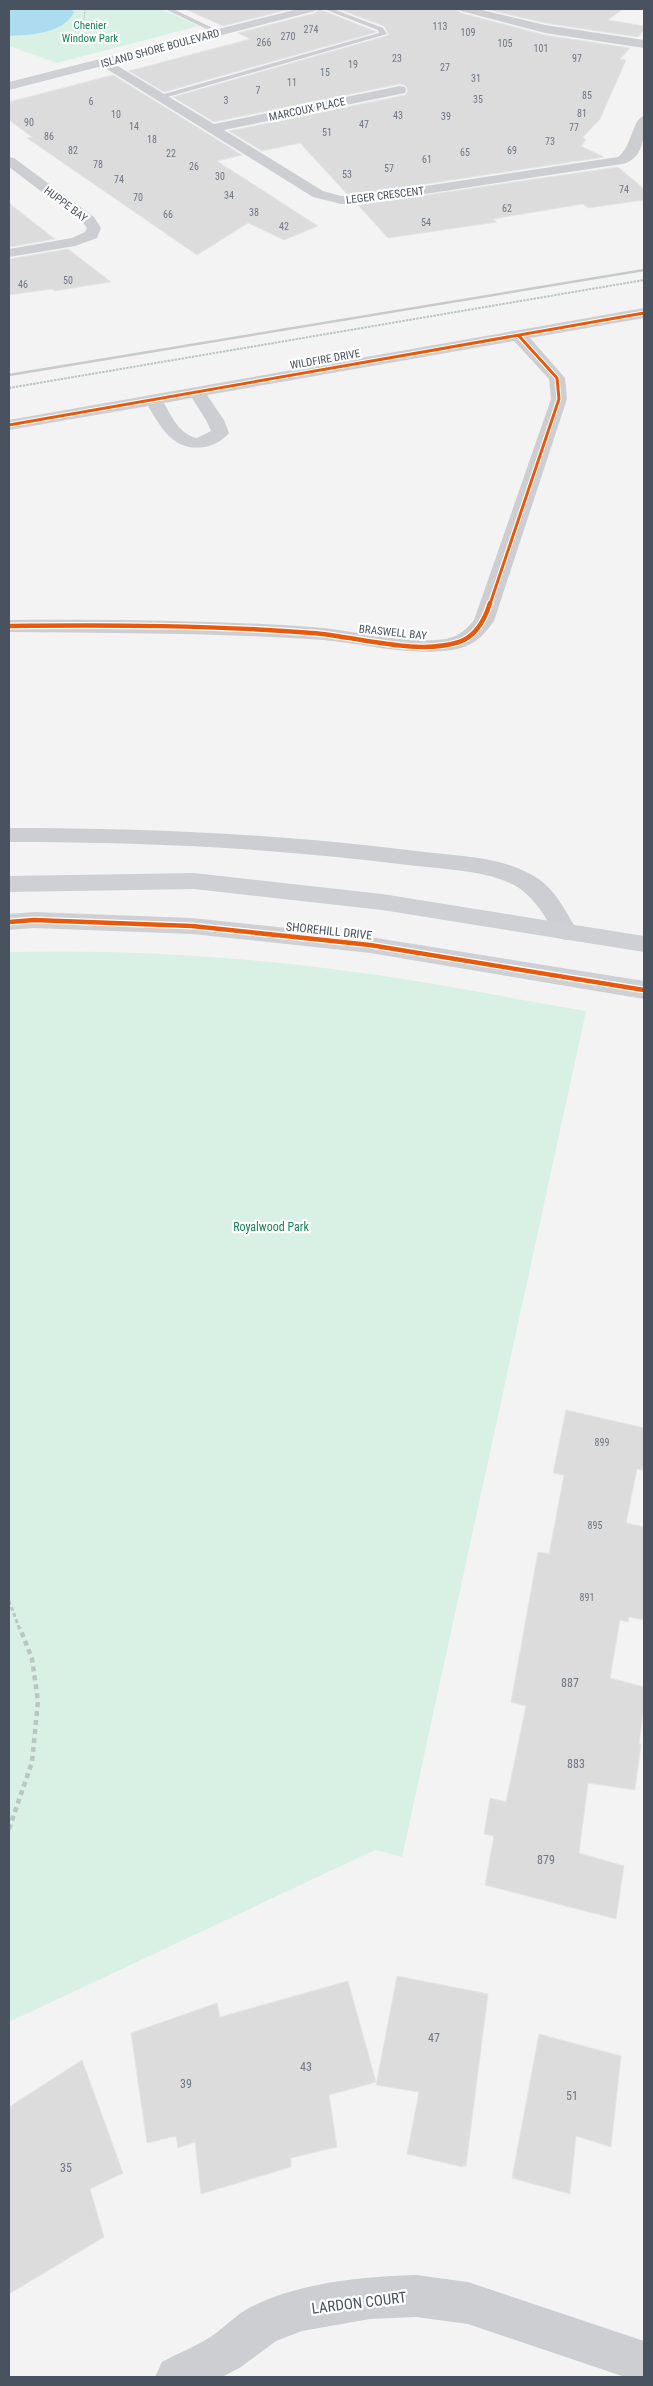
<svg xmlns="http://www.w3.org/2000/svg" width="653" height="2386" viewBox="0 0 653 2386" font-family="'Roboto Condensed',sans-serif">
	<style>
		.green { fill: #d8f1e4 }
		.water { fill: #addbef }
		.building { fill: #dcdcdd; stroke: #e4e5e6 }
		.lines { fill: none; stroke-linecap: round; stroke-linejoin: round }
		.path-far3 { stroke: #bbc6c3; stroke-width: 1; stroke-dasharray: 2 1; stroke-linecap: butt }
		.path-far2 { stroke: #bbc6c3; stroke-width: 2; stroke-dasharray: 2.5 1; stroke-linecap: butt }
		.path-far1 { stroke: #bbc6c3; stroke-width: 3; stroke-dasharray: 4 2.5; stroke-linecap: butt }
		.path { stroke: #bbc6c3; stroke-width: 4.5; stroke-dasharray: 5 4; stroke-linecap: butt }
		.lane { fill: #cdced1; fill-rule: evenodd }
		.street { fill: #cdced1; fill-rule: evenodd }
		.secondary { fill: #ced0d4; fill-rule: evenodd }
		.rail { stroke: #c8c9cb; stroke-width: 2.5 }
		.cycleway-far1-casing { stroke: #fff; stroke-width: 5 }
		.cycleway-casing { stroke: #fff; stroke-width: 7 }
		.cycleway-far1 { stroke: #e8590c; stroke-width: 3 }
		.cycleway { stroke: #e8590c; stroke-width: 4.5 }
		.labels { text-anchor: middle; stroke-width: 4.5; stroke-linejoin: round; paint-order: stroke }
		.number-label { font-size: 10px; fill: #6e7680 }
		.far-park-label { font-size: 11px; fill: #178457; stroke: #fff }
		.far-street-label { font-size: 11px; fill: #495360; stroke: #fff }
		.street-label { font-size: 12px; fill: #495360; stroke: #fff }
		.park-label { font-size: 12px; fill: #178457; stroke: #fff }
		.near-number-label { font-size: 12px; fill: #6e7680 }
		.near-street-label { font-size: 15px; fill: #495360; stroke: #fff }
	</style>
	<rect width="100%" height="100%" fill="#f3f3f3"/>
	<path class="green" d="M71,9H161L199,26L57,63L9,46V36L24,35L74,13Z
		M9,952C129,949 251,957 370,974C443,984 514,999 586,1011L402,1857L375,1850L9,2022Z"/>
	<path class="water" d="M9,9H71L74,12C64,34 29,35 9,36Z"/>
	<path class="building" d="M185,9H291L223,26Z
		M319,9L377,32L164,92L129,71L250,39L238,33L315,13Z
		M338,9H457L461,13L545,35L630,48L620,59L626,60L600,119L583,137L586,140L581,146L604,157L366,193L347,194L300,143L262,151L229,131L405,95L408,91L405,85L400,84L214,122L173,97L389,35L384,26Z
		M485,9H623L608,20L644,26V30L638,37L545,23Z
		M113,75L242,155L217,161L318,226L284,240L248,223L197,255L27,138L32,137L9,120V102Z
		M618,167L644,189V200L588,208L583,204L493,219L497,222L388,238L358,205Z
		M9,203L33,222L55,239L9,247Z
		M68,249L111,282L54,291L52,289L9,295V259Z
		M566,1410L644,1428V1470L637,1469L626,1523L644,1527V1620L629,1617L628,1622L620,1620L610,1678L644,1687V1706L639,1744H641L635,1790L588,1783L579,1853L624,1866L616,1919L485,1885L494,1836L484,1834L490,1798L506,1802L526,1706L511,1702L538,1552L549,1554L564,1475L553,1473Z
		M397,1976L488,1994L466,2166L463,2165V2167L407,2154L419,2092L376,2085Z
		M348,1981L376,2082L329,2095L337,2147L291,2158V2167L201,2194L195,2142L178,2148L176,2136L147,2143L131,2033L217,2003L220,2017Z
		M539,2034L621,2056L611,2147L576,2136L570,2194L512,2178Z
		M82,2060L123,2173L90,2189L104,2237L9,2294V2107Z"/>
	<g class="lines">
		<path class="path-far3" d="M85,9L83,30L89,40"/>
		<path class="path-far2" d="M9,388L644,280"/>
		<path class="path-far1" d="M9,1601L20,1630"/>
		<path class="path" d="M9,1829L32,1762L38,1701L32,1659L20,1628"/>
		<path class="lane" d="M165,9H173L221,32L215,33Z
			M324,9H333L383,28L387,34L164,98L157,96L379,33L378,30Z"/>
		<path class="street" d="M459,9H478L545,25L644,40V48L545,33L461,11Z
			M106,59L214,124L400,86L405,87L406,90L405,93L400,94L224,130L323,191L341,196L366,195L618,157C632,147 632,119 644,116C645,135 644,159 622,164L366,203L341,204L313,197L102,66L100,63Z
			M9,157L14,158L94,217L101,228L97,238L75,246L9,257V249L72,238L85,232L87,228L83,223L9,167Z
			M644,308V318L530,338L565,378L567,399L494,621C483,637 472,647 452,650C404,657 356,641 309,639C209,633 109,633 9,632V620C110,619 211,620 312,627C353,630 394,642 436,640C453,639 463,634 474,620L551,399L549,379L514,341L207,395L224,420L229,433C224,439 216,444 209,446C176,454 163,431 148,406L9,430V420ZM192,398L206,420L211,431L197,438C180,435 171,416 164,403Z
			M9,828C145,828 281,834 416,851C454,856 501,856 534,876C555,888 566,912 578,932L574,938L566,940L558,938C545,917 534,895 512,884C484,870 439,869 408,865C276,848 143,842 9,842Z
			M416,2275L468,2282L644,2341V2377H625L468,2324L416,2317L370,2319L302,2331L276,2341L241,2367L222,2377H155L162,2362C178,2353 197,2346 212,2336C225,2327 236,2315 249,2308C300,2282 360,2277 416,2275Z"/>
		<path class="secondary" d="M298,9H317L315,11L9,90V82Z
			M194,873L382,894L644,936V952L382,910L194,889L9,892V876Z
			M34,912L192,918L370,937L644,981V999L370,953L192,934L34,928L9,930V914Z"/>
		<path class="rail" d="M9,375L644,270"/>
		<g class="cycleway-far1-casing">
			<path id="cycleway-far1" d="M9,425L644,313
				M490,604L559,399L557,378L519,336"/>
		</g>
		<g class="cycleway-casing">
			<path id="cycleway" d="M9,626C110,625 211,625 312,633C356,636 416,656 459,642C477,636 485,619 490,603
				M9,922L34,920L192,926L370,945L644,990"/>
		</g>
		<use href="#cycleway-far1" class="cycleway-far1"/>
		<use href="#cycleway" class="cycleway"/>
	</g>
	<g class="labels">
		<g class="number-label">
			<text x="440" y="30">113</text>
			<text x="311" y="33">274</text>
			<text x="468" y="36">109</text>
			<text x="288" y="40">270</text>
			<text x="264" y="46">266</text>
			<text x="505" y="47">105</text>
			<text x="541" y="52">101</text>
			<text x="397" y="62">23</text>
			<text x="577" y="62">97</text>
			<text x="353" y="68">19</text>
			<text x="445" y="71">27</text>
			<text x="325" y="76">15</text>
			<text x="476" y="82">31</text>
			<text x="292" y="86">11</text>
			<text x="258" y="94">7</text>
			<text x="587" y="99">85</text>
			<text x="478" y="103">35</text>
			<text x="226" y="104">3</text>
			<text x="91" y="105">6</text>
			<text x="582" y="117">81</text>
			<text x="116" y="118">10</text>
			<text x="398" y="119">43</text>
			<text x="446" y="120">39</text>
			<text x="29" y="126">90</text>
			<text x="364" y="128">47</text>
			<text x="134" y="130">14</text>
			<text x="574" y="131">77</text>
			<text x="327" y="136">51</text>
			<text x="49" y="140">86</text>
			<text x="152" y="143">18</text>
			<text x="550" y="145">73</text>
			<text x="73" y="154">82</text>
			<text x="512" y="154">69</text>
			<text x="465" y="156">65</text>
			<text x="171" y="157">22</text>
			<text x="427" y="163">61</text>
			<text x="98" y="168">78</text>
			<text x="194" y="170">26</text>
			<text x="389" y="172">57</text>
			<text x="347" y="178">53</text>
			<text x="220" y="180">30</text>
			<text x="119" y="183">74</text>
			<text x="624" y="193">74</text>
			<text x="229" y="199">34</text>
			<text x="138" y="201">70</text>
			<text x="507" y="212">62</text>
			<text x="254" y="216">38</text>
			<text x="168" y="218">66</text>
			<text x="426" y="226">54</text>
			<text x="284" y="230">42</text>
			<text x="68" y="284">50</text>
			<text x="23" y="288">46</text>
			<text x="602" y="1446">899</text>
			<text x="595" y="1529">895</text>
			<text x="587" y="1601">891</text>
		</g>
		<g class="far-park-label">
			<text x="90" y="29">Chenier<tspan x="90" dy="13">Window Park</tspan></text>
		</g>
		<g class="far-street-label">
			<text transform="translate(160 48) rotate(-15)" y="4">ISLAND SHORE BOULEVARD</text>
			<text transform="translate(307 109) rotate(-12)" y="4">MARCOUX PLACE</text>
			<text transform="translate(385 195) rotate(-7)" y="4">LEGER CRESCENT</text>
			<text transform="translate(66 204) rotate(37)" y="4">HUPPE BAY</text>
			<text transform="translate(325 359) rotate(-10)" y="4">WILDFIRE DRIVE</text>
			<text transform="translate(393 632) rotate(6)" y="4">BRASWELL BAY</text>
		</g>
		<g class="street-label">
			<text transform="translate(329 931) rotate(6)" y="4">SHOREHILL DRIVE</text>
		</g>
		<g class="park-label">
			<text x="271" y="1231">Royalwood Park</text>
		</g>
		<g class="near-number-label">
			<text x="570" y="1687">887</text>
			<text x="576" y="1768">883</text>
			<text x="546" y="1864">879</text>
			<text x="434" y="2042">47</text>
			<text x="306" y="2071">43</text>
			<text x="186" y="2088">39</text>
			<text x="572" y="2100">51</text>
			<text x="66" y="2172">35</text>
		</g>
		<g class="near-street-label">
			<text transform="translate(359 2303) rotate(-7)" y="5">LARDON COURT</text>
		</g>
	</g>
	<rect width="653" height="2386" fill="none" stroke="#495360" stroke-width="20"/>
</svg>
